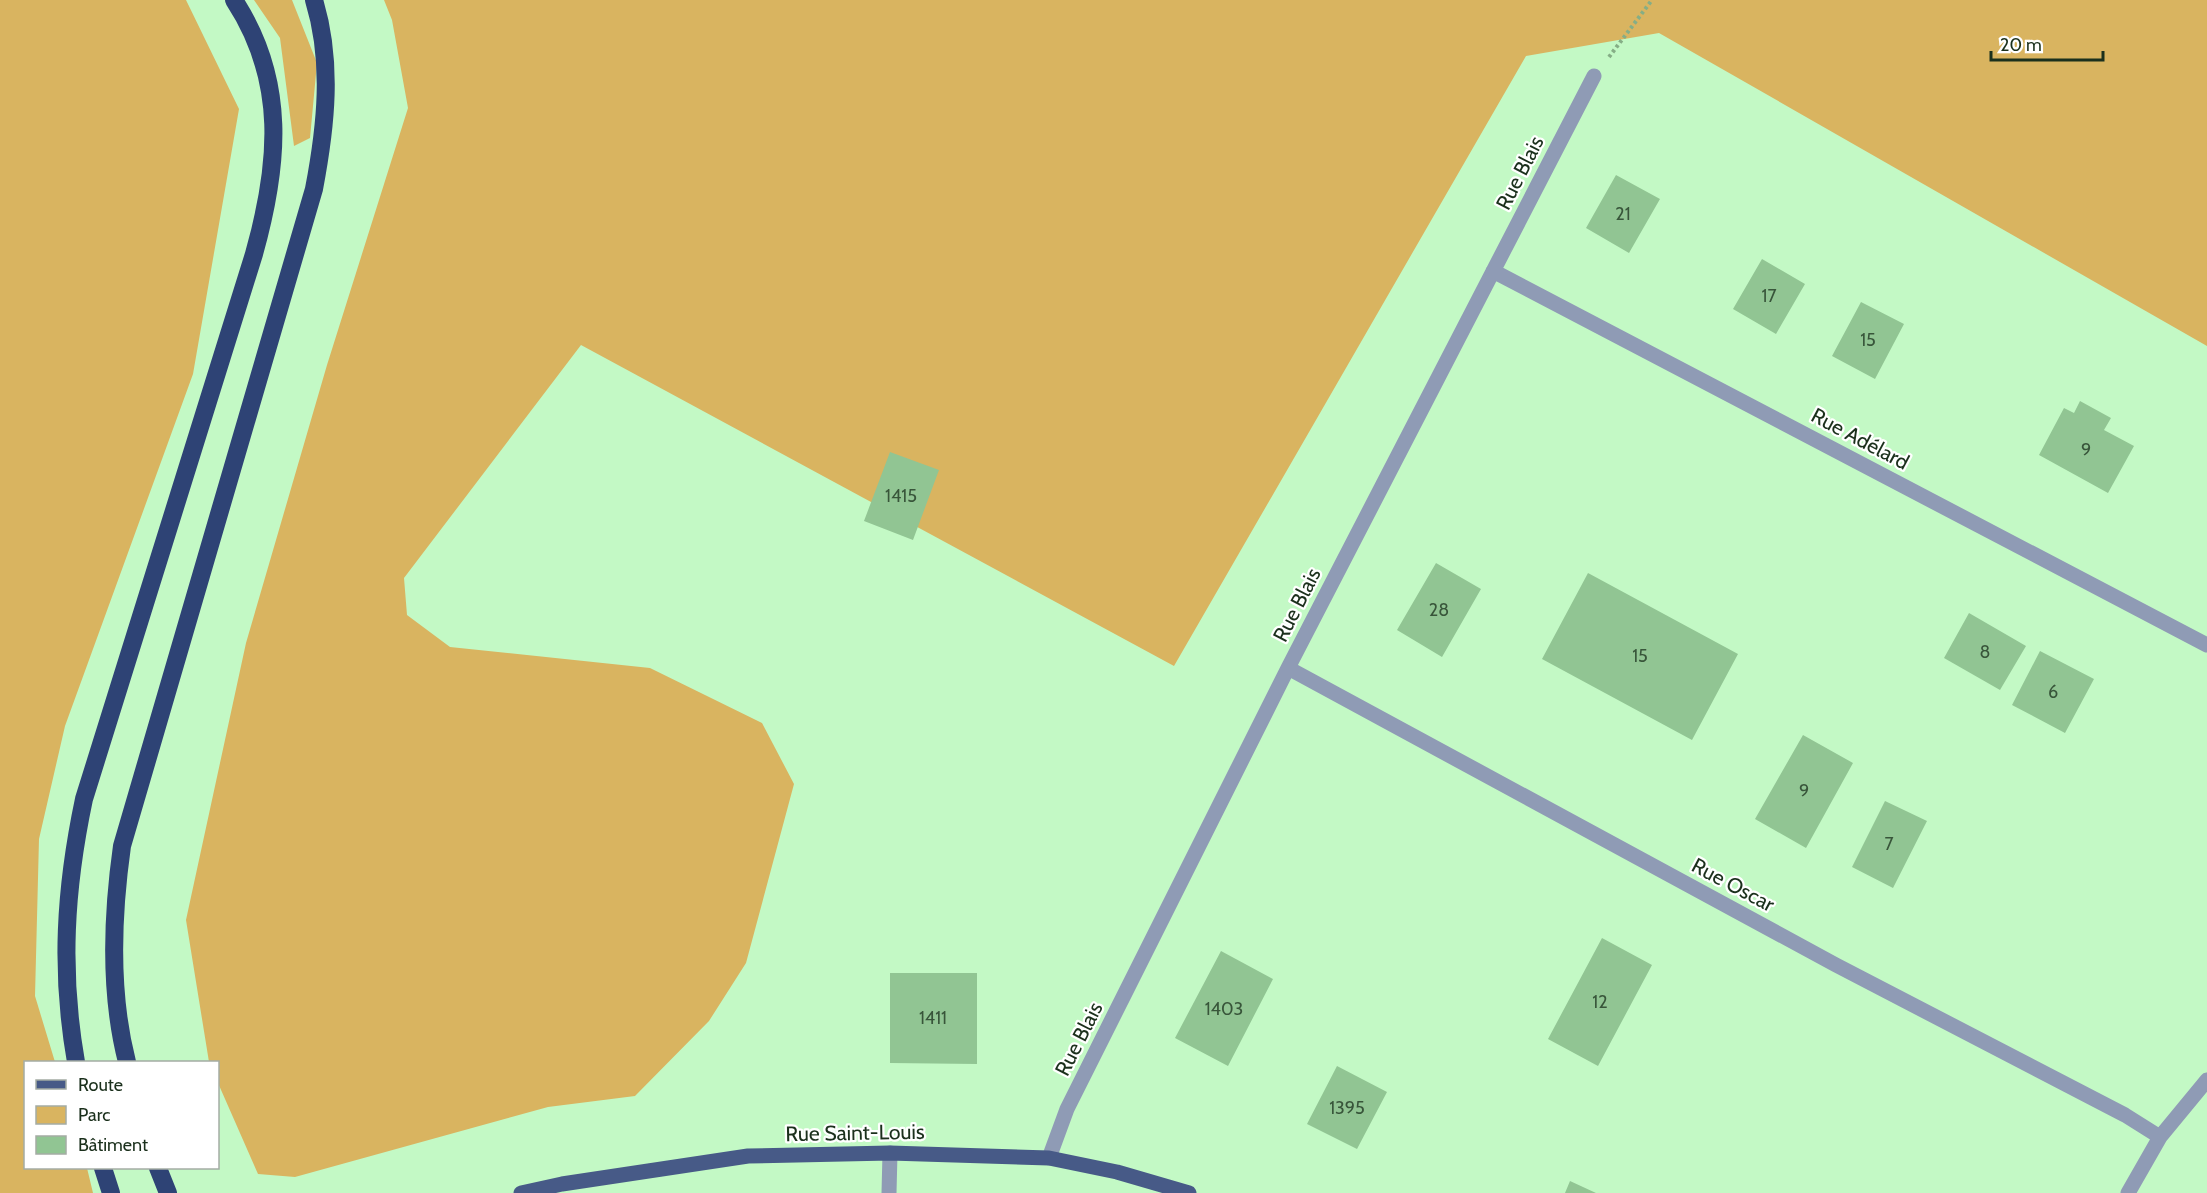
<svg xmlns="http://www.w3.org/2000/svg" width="2207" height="1193" viewBox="0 0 2207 1193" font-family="Cabin,sans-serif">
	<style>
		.green { fill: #d9b460 }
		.building { fill: #91c593 }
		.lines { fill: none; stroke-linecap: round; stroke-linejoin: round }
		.path { stroke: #85ae86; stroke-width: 4; stroke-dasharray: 3 3; stroke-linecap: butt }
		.minor { stroke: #8f9bb5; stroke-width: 15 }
		.major { stroke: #475a87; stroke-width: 15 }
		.highway { stroke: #2e4375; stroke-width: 18 }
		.labels { text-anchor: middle; stroke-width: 4.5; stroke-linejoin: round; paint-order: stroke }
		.number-label { font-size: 18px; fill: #38553a }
		.street-label { font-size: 21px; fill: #1b301c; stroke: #fff }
	</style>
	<rect width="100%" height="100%" fill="#c3f9c5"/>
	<path class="green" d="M0,0H186L239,109L193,374L65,726L39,839L35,996L55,1062H26V1168H87L93,1193H0Z
		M254,0H292L317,63L310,138L294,146L280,38Z
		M384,0H2207V346L1659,33L1526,56L1174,666L581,345L404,578L407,615L450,647L650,668L762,723L794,784L746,963L709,1021L635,1096L548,1107L295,1177L258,1174L218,1083V1062H209L186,920L246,643L327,365L408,108L392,20Z"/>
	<path class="building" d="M1616,175L1660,199L1629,253L1586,228Z
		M1762,259L1805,284L1776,334L1733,309Z
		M1861,302L1904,324L1875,379L1832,356Z
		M2080,401L2111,418L2104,430L2134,446L2108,493L2039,455L2064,408L2074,413Z
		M890,452L939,470L913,540L864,521Z
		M1436,563L1481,589L1442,657L1397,630Z
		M1588,573L1738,654L1692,740L1542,659Z
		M1969,613L2026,646L2000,690L1944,658Z
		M2040,651L2094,679L2065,733L2012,705Z
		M1803,735L1853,763L1806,848L1755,819Z
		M1885,801L1927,821L1893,888L1852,867Z
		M1602,938L1652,965L1598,1066L1548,1039Z
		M1221,951L1273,979L1228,1066L1175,1038Z
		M890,973H977V1064L890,1063Z
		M1337,1066L1387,1092L1357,1149L1307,1124Z
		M1570,1181L1596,1193H1565Z"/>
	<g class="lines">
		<path class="path" d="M1609,57L1652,0"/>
		<path class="minor" d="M1493,271L2207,645
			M1288,668L1836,965L2125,1115L2160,1137
			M1049,1158L1067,1109L1288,668L1594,76
			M889,1193L890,1153
			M2128,1193L2160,1137L2207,1080"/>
		<path class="major" d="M521,1193L562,1184L748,1156L890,1153L1049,1158L1117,1172L1189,1193"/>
		<path class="highway" d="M76,1062C60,971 65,889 84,799L254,254C279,165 287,81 234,0
			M127,1062C109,992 112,917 122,846L314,189C326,126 333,62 314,0
			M103,1168L111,1193
			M158,1168L168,1193"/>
	</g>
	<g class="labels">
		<g class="number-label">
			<text x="1623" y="220">21</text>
			<text x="1769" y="302">17</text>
			<text x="1868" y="346">15</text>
			<text x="2086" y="456">9</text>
			<text x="901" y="502">1415</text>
			<text x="1439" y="616">28</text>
			<text x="1985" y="658">8</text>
			<text x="1640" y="662">15</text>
			<text x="2053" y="698">6</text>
			<text x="1804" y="797">9</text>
			<text x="1889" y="850">7</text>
			<text x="1600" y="1008">12</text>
			<text x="1224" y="1015">1403</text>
			<text x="933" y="1024">1411</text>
			<text x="1347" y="1114">1395</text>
		</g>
		<g class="street-label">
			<text transform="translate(1520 173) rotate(-63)" y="7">Rue Blais</text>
			<text transform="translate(1860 439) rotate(28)" y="7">Rue Adélard</text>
			<text transform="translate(1297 605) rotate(-63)" y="7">Rue Blais</text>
			<text transform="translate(1733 885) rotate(28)" y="7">Rue Oscar</text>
			<text transform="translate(1079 1039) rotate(-63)" y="7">Rue Blais</text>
			<text transform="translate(855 1133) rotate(-1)" y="7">Rue Saint-Louis</text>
		</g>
	</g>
	<rect x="24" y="1061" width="195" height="108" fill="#ffffff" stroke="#a4aca4" stroke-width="1.5"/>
	<rect x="36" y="1080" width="30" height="9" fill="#475a87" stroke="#a4aca4" stroke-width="1.5"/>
	<text x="78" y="1091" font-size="18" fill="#1b301c">Route</text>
	<rect x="36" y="1106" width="30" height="18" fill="#d9b460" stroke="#a4aca4" stroke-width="1.5"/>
	<text x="78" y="1121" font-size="18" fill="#1b301c">Parc</text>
	<rect x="36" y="1136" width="30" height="18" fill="#91c593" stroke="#a4aca4" stroke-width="1.5"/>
	<text x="78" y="1151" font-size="18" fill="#1b301c">Bâtiment</text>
	<path d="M1991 51v9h112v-9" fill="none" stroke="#1b301c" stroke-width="3"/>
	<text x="2000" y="51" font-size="18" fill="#1b301c" stroke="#ffffff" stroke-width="4.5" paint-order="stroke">20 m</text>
</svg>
